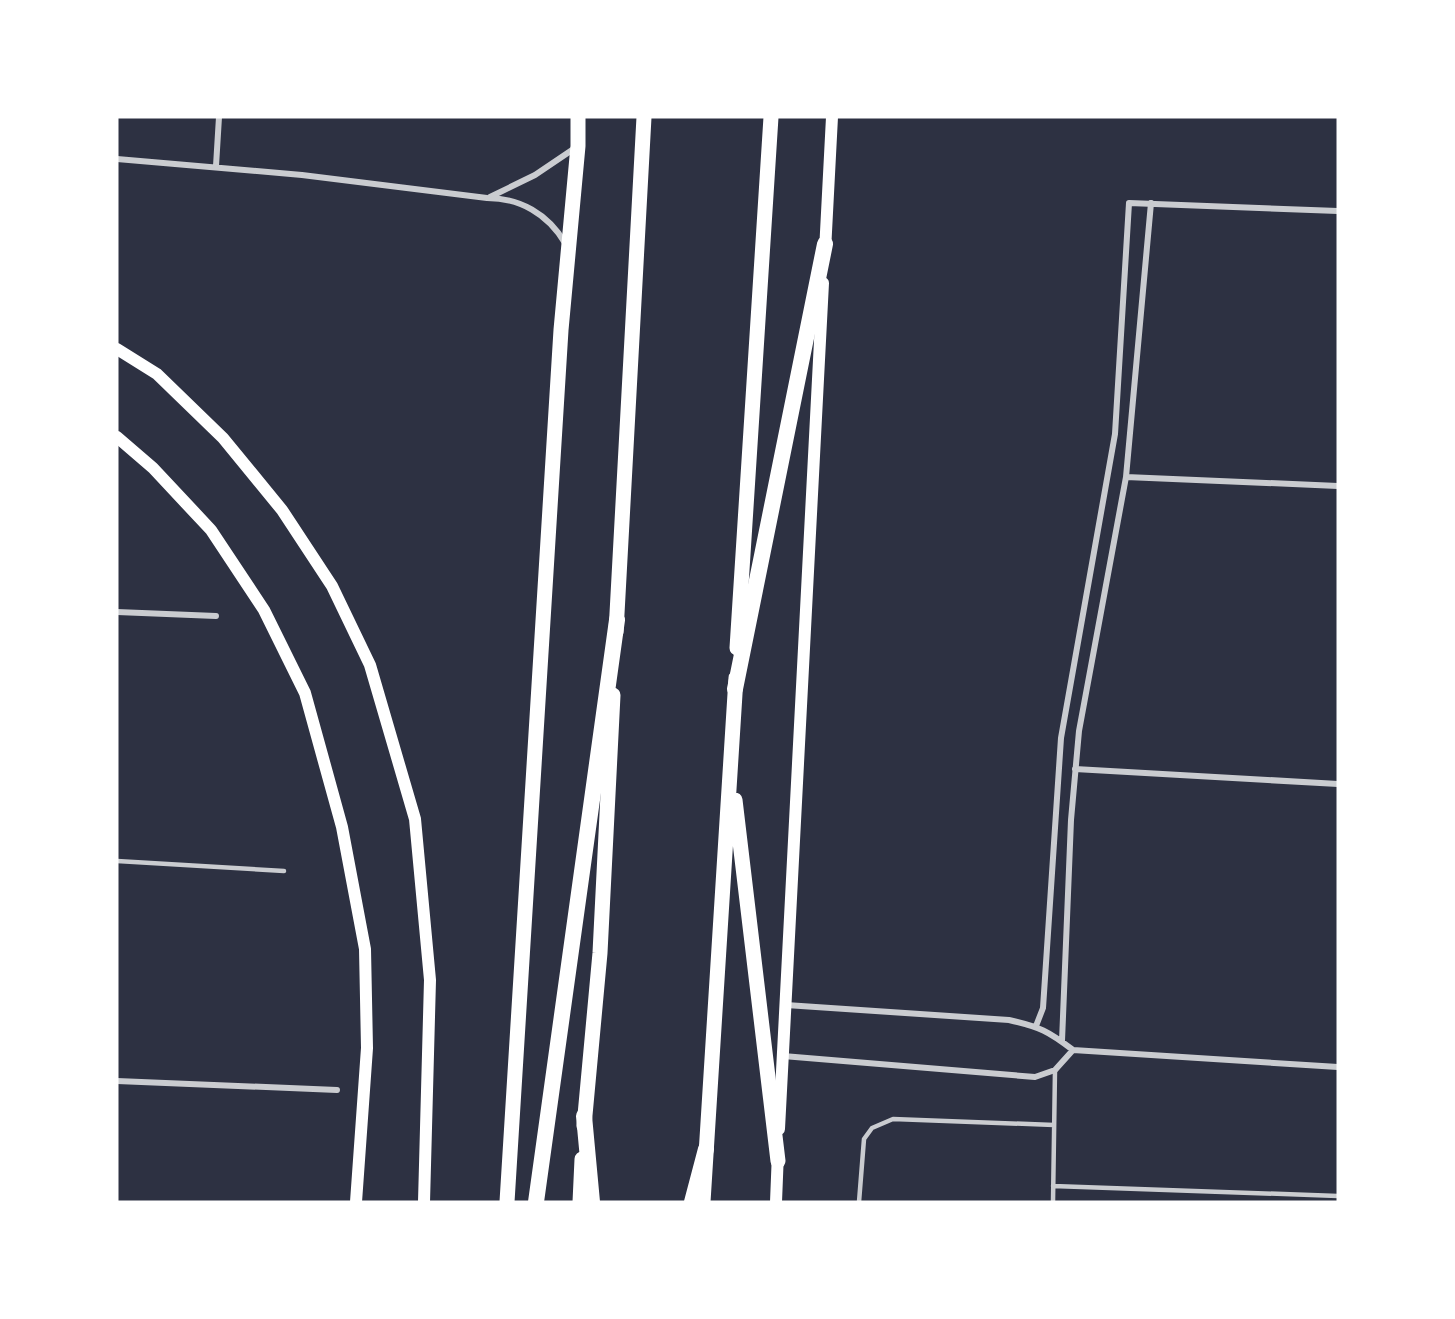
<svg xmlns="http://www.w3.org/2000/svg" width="1455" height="1319" viewBox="0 0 1455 1319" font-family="'IBM Plex Sans',sans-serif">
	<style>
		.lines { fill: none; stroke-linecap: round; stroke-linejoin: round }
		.service { stroke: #caccd0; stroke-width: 4.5 }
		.minor { stroke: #caccd0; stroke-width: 6 }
		.secondary { stroke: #fff; stroke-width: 12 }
		.primary { stroke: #fff; stroke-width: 15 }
		.trunk { stroke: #fff; stroke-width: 16 }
	</style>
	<rect width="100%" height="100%" fill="#2d3142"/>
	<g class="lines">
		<path class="service" d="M117,861L284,871
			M1053,1186L1338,1196
			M859,1202L864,1139L872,1128L893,1119L1054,1125
			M1053,1202L1055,1070"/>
		<path class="minor" d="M117,159L302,175L487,198C520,198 548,214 565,243
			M216,166L219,117
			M490,197L535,175L575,148
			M1126,477L1338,486
			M117,612L216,616
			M1075,769L1338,784
			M786,1005L1009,1020C1040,1027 1048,1031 1073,1050L1338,1067
			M1036,1026L1043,1008L1061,738L1115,434L1129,203L1338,211
			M1062,1041L1071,820L1079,731L1126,477L1151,203
			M783,1056L1035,1077L1055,1070L1073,1050
			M117,1081L337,1090"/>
		<path class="secondary" d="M825,251L832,117
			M117,349L157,374L223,438L282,510L332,586L370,665L415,819L430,980L424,1202
			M117,437L153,468L211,530L264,610L305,693L342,827L365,949L367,1048L356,1202
			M779,1129L823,283
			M776,1202L778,1152"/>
		<path class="primary" d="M616,632L644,117
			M737,648L771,117
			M735,800L778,1161
			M584,1126L600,953L613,695
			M507,1202L561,330L578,146V117
			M580,1202L582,1159
			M703,1202L736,678"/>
		<path class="trunk" d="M735,689L825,244
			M584,1116L592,1202
			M536,1202L617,620
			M692,1202L706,1149"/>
	</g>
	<rect width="1455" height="1319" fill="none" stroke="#ffffff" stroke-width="237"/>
</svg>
